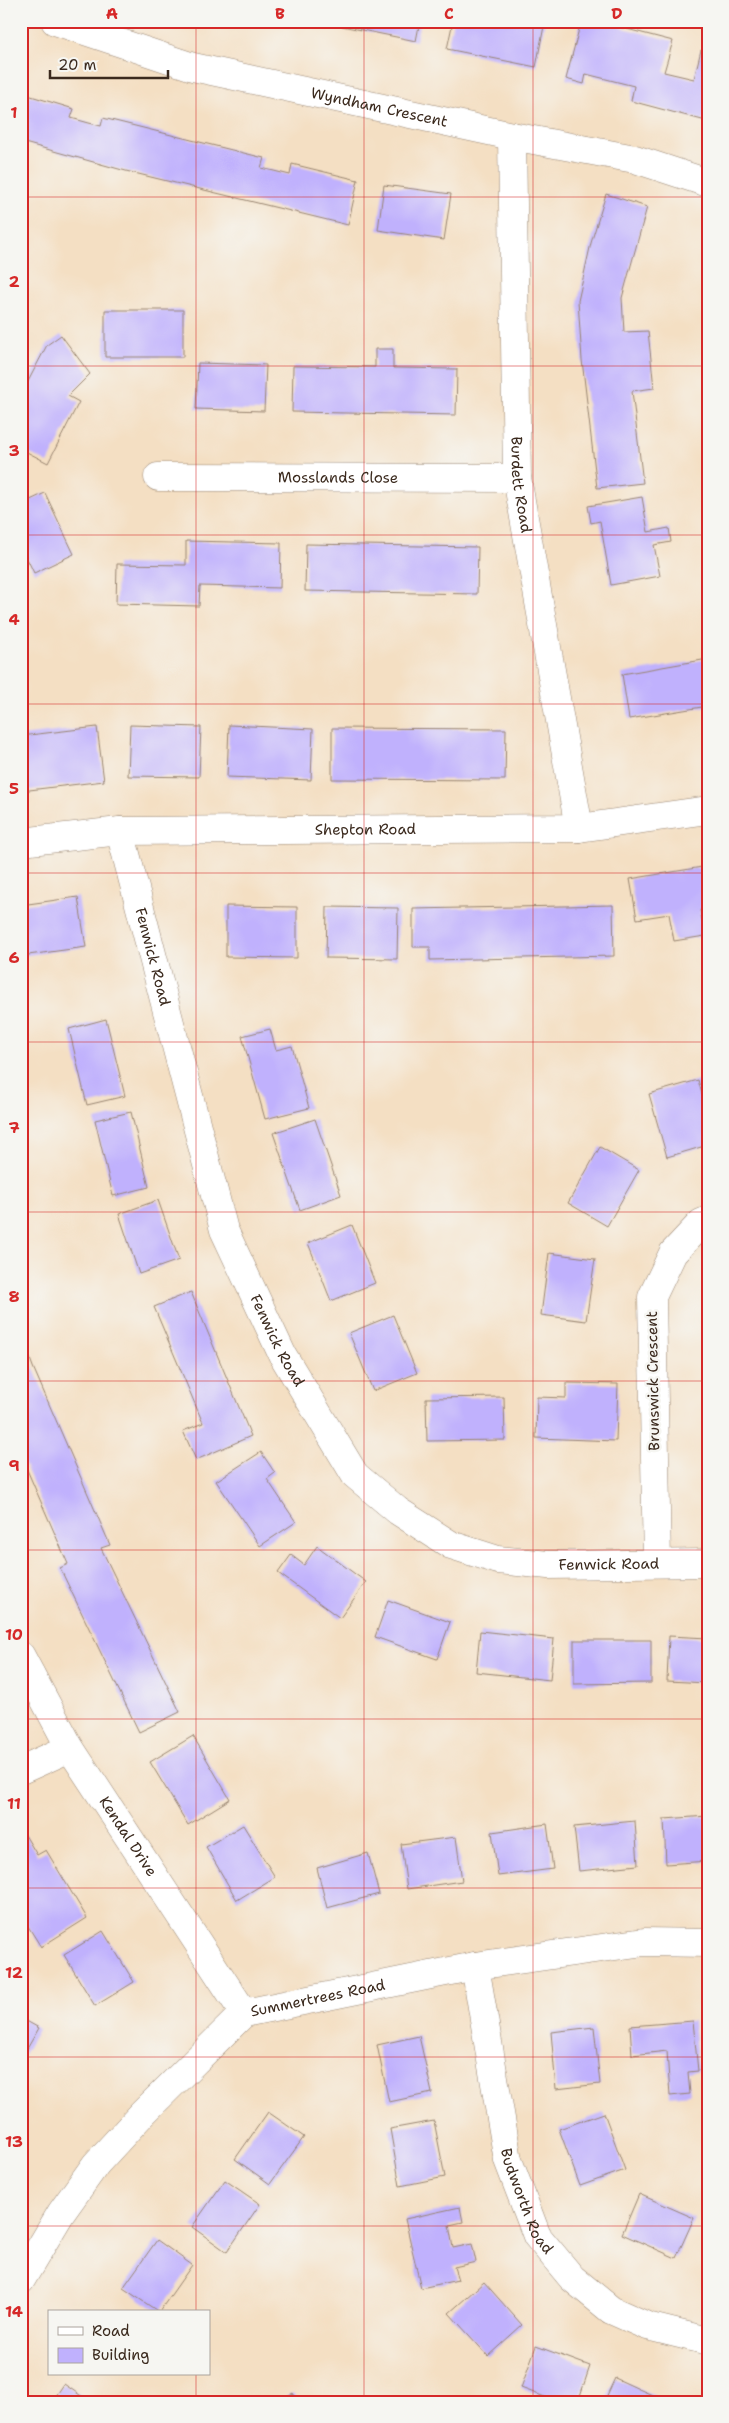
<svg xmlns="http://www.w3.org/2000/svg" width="729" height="2423" viewBox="0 0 729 2423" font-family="'Shantell Sans',sans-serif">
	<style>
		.building { fill: #c0b1fd }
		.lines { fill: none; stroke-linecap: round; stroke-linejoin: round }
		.minor-casing { stroke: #988470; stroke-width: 29 }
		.minor { stroke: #fff; stroke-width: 28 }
		.grid { fill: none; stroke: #d62828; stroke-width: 1; stroke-opacity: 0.55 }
		.labels { text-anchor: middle; stroke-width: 5; stroke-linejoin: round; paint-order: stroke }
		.street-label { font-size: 15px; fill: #3b2a1e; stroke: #f6f6f2 }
		.neatline { fill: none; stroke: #d62828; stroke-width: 2 }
		.grid-label { font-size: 16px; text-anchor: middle; font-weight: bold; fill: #d62828 }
	</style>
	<rect width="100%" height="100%" fill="#f6f6f2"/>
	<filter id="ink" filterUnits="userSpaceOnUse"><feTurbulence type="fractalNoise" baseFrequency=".02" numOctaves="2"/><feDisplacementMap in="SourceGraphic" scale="10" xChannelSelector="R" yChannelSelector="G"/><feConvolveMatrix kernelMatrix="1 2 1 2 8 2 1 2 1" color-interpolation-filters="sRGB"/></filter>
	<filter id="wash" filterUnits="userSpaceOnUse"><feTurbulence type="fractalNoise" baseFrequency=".0096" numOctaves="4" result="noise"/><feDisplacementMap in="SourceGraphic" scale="20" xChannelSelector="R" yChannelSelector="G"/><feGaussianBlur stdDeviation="1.12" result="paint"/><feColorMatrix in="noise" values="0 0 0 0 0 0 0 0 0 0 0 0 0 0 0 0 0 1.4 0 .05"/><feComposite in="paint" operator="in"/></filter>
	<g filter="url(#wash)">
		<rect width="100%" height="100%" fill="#f4dfc3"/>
		<g id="blocks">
			<path class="building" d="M327,21H420L416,41L327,23Z
				M453,21H545L536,67L447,49Z
				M581,21H596L673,41L664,72L694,79L701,50L708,52V112L706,121L631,101L634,86L586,74L584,84L566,79Z
				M21,93L74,109L71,118L89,123L101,126L103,118L264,158L261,168L274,171L290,175L292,164L358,180L348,225L126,171L21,142Z
				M384,185L451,194L444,240L378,230Z
				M606,194L647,207L622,298L624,332L648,331L654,388L632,391L643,483L597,488L582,360L578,301L591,243Z
				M105,310H183V357H105Z
				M61,335L90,374L68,396L79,402L48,463L21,449V395L47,345Z
				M375,349H393V368L457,369L456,415L292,412L293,366L375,367Z
				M198,363L266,365L264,411L196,409Z
				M21,493L26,502L45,493L74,554L34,573L21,546Z
				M642,497L648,532L669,528L671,542L654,545L660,576L611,585L600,521L591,523L588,506Z
				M186,541L281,543L280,588L200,586L199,606L116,604L117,564L186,565Z
				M306,544L478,547L477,594L305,591Z
				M708,659V706L629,719L622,674Z
				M130,725L201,727L199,777L128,776Z
				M229,725L313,729L311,780L227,777Z
				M97,727L104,781L21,791V736Z
				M332,728L506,729L505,780L332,779Z
				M708,866V908L700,910L705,936L674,941L669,914L637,919L630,879Z
				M78,897L86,947L21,956V905Z
				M613,905L614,956L430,960V947H413V909Z
				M226,906L297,907V958L226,957Z
				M327,907L398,908L397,959L326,958Z
				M106,1019L125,1096L87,1105L69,1029Z
				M270,1029L276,1050L292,1046L309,1108L265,1119L242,1036Z
				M698,1080L704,1101L708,1100V1145L667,1157L649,1094Z
				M131,1112L149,1187L113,1196L95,1120Z
				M315,1119L341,1195L300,1210L273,1133Z
				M600,1147L639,1170L607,1226L568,1203Z
				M158,1200L179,1260L139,1274L119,1214Z
				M352,1225L375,1283L331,1301L308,1243Z
				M549,1253L595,1259L586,1321L541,1315Z
				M191,1292L251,1436L196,1460L183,1431L203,1423L154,1307Z
				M393,1315L417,1373L373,1391L349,1333Z
				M21,1334L33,1367L110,1545L101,1548L180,1712L139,1732L60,1568L68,1564L21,1456Z
				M566,1383L618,1384L616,1441L536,1438L537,1397L566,1398Z
				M504,1397L505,1440L427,1441L426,1398Z
				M261,1452L275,1473L267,1479L296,1522L260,1546L216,1481Z
				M317,1546L366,1582L340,1618L278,1573L291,1555L304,1565Z
				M388,1600L450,1622L437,1659L375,1637Z
				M480,1631L554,1639L550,1680L476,1672Z
				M669,1636L708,1638V1683L667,1681Z
				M574,1640H651V1683L574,1684Z
				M193,1736L230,1799L188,1825L150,1762Z
				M708,1816V1861L666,1864L664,1819Z
				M635,1821L638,1865L579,1871L574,1827Z
				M547,1824L553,1869L498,1876L492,1832Z
				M243,1825L275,1877L237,1900L206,1847Z
				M25,1835L37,1855L46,1850L87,1918L41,1947L21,1915V1838Z
				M456,1837L462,1881L407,1889L401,1844Z
				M368,1853L379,1894L327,1908L317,1868Z
				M103,1931L134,1982L95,2006L64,1955Z
				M21,2018L39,2028L24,2054L21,2053Z
				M693,2021L698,2071L688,2072L690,2094L670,2096L667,2051L632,2055L630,2026Z
				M594,2027L600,2084L556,2089L551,2032Z
				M419,2036L432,2093L389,2102L377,2045Z
				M268,2112L304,2137L270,2184L235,2159Z
				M604,2113L625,2170L580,2186L559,2129Z
				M434,2121L445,2177L400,2186L390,2129Z
				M225,2180L260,2204L227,2252L192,2227Z
				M639,2194L694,2218L676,2258L622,2234Z
				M460,2207L463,2222L449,2225L453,2248L472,2244L476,2262L454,2267L458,2280L421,2288L405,2219Z
				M157,2240L192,2265L159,2312L123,2288Z
				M484,2282L522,2325L488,2356L449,2313Z
				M536,2346L590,2366L578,2402H558L521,2388Z
				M615,2378L641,2390L668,2402H604Z
				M64,2384L90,2402H52Z
				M293,2393L298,2402H277Z"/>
		</g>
	</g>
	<g filter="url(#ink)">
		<use href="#blocks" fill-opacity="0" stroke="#988470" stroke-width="1"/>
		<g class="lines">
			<g class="minor-casing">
				<g id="minor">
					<path id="s1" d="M55,21L193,67L512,136L635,159L708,183"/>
					<path id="s2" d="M512,136L517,478L579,828"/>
					<path id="s3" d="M158,477L517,478"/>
					<path id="s4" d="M120,831L224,1230L282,1354L355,1475L398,1511L451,1545L498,1560L548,1565L708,1563"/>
					<path id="s5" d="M21,842L120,831L579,828L708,810"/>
					<path d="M657,1563L652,1297L673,1253L701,1223L708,1220"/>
					<path id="s6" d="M21,1656L70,1748L244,2013"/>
					<path d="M21,1770L70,1748"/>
					<path id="s7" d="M475,1966L508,2160L537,2236L572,2278L611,2310L647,2326L708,2341"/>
					<path id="s8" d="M21,2280L61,2213L96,2164L142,2114L244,2013L475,1966L644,1942L708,1943"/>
				</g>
			</g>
			<use href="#minor" class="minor"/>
		</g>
	</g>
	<path class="grid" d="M196,21V2312M364,21V2402M533,21V2402M21,197H708M21,366H708M21,535H708M21,704H708M21,873H708M21,1042H708M21,1212H708M21,1381H708M21,1550H708M21,1719H708M21,1888H708M21,2057H708M21,2226H708M196,2374V2402"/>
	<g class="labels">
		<g class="street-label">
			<text dy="5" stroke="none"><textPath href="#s1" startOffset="336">Wyndham Crescent</textPath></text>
			<text dy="5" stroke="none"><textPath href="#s3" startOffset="180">Mosslands Close</textPath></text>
			<text dy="5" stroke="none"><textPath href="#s2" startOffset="349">Burdett Road</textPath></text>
			<text dy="5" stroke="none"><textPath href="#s5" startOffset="345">Shepton Road</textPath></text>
			<text dy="5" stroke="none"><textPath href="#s4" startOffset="130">Fenwick Road</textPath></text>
			<text dy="5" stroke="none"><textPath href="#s4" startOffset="535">Fenwick Road</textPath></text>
			<text transform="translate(653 1381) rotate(-91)" y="5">Brunswick Crescent</text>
			<text dy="5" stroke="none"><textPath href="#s4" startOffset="970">Fenwick Road</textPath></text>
			<text dy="5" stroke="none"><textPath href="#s6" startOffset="210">Kendal Drive</textPath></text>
			<text dy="5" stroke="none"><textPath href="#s8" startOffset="425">Summertrees Road</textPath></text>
			<text dy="5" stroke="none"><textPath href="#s7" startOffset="242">Budworth Road</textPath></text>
		</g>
	</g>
	<rect width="729" height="2423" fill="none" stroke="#f6f6f2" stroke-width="55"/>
	<rect x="48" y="2310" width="162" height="65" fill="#f6f6f2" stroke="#aba49d"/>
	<rect x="58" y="2327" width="25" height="8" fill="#ffffff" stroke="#aba49d"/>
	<text x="92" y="2336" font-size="15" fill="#3b2a1e">Road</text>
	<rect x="58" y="2348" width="25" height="15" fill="#c0b1fd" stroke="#aba49d"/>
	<text x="92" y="2360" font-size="15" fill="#3b2a1e">Building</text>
	<path d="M50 70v8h118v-8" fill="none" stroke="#3b2a1e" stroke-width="2.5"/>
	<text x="58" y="70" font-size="15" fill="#3b2a1e" stroke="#f6f6f2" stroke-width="4" paint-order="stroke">20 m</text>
	<rect x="28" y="28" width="674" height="2368" class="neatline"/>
	<g class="grid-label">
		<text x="112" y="19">A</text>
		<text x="280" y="19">B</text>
		<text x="449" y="19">C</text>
		<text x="617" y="19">D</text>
		<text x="14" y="118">1</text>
		<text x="14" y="287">2</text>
		<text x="14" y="456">3</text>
		<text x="14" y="625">4</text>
		<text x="14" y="794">5</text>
		<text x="14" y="963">6</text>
		<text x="14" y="1133">7</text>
		<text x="14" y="1302">8</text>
		<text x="14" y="1471">9</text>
		<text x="14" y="1640">10</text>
		<text x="14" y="1809">11</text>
		<text x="14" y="1978">12</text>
		<text x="14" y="2147">13</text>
		<text x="14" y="2317">14</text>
	</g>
</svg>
